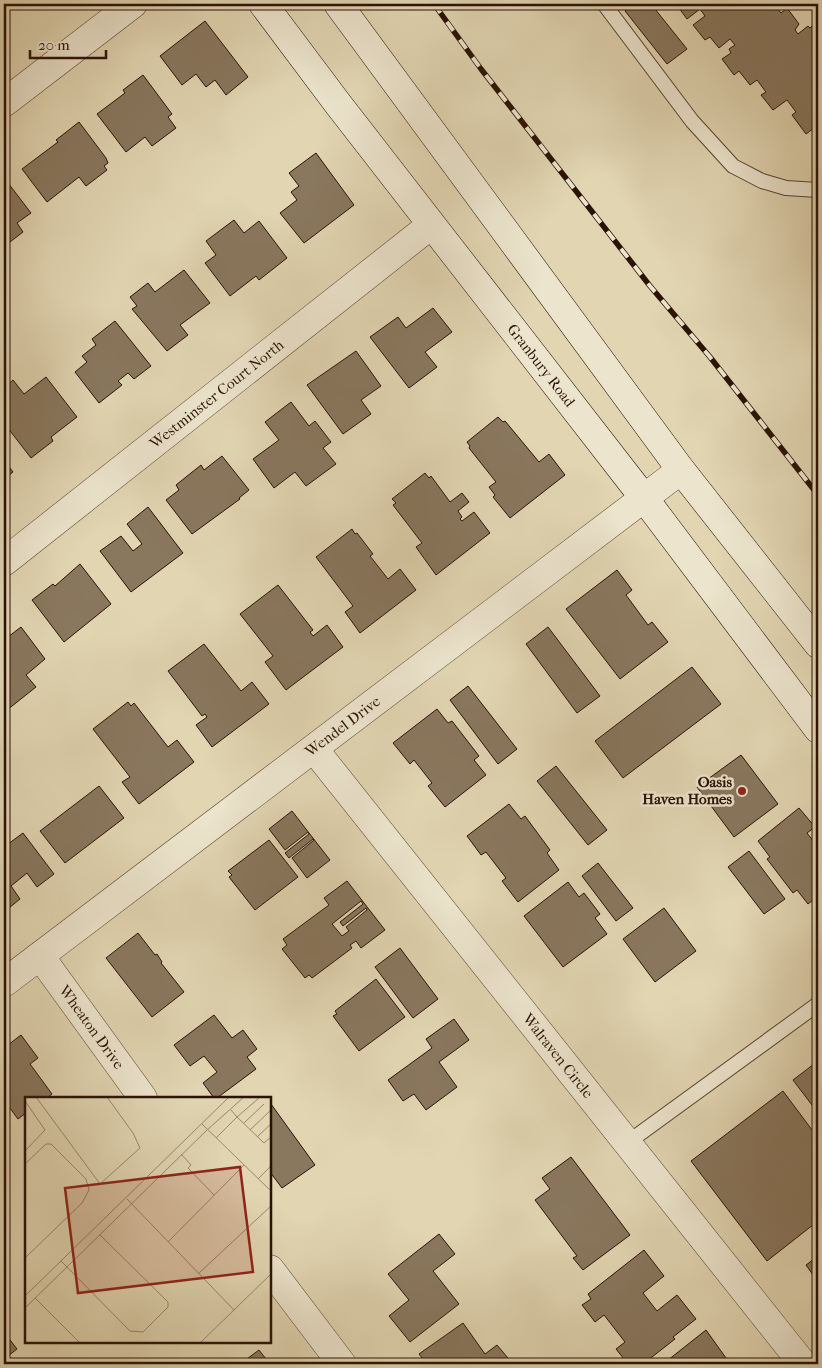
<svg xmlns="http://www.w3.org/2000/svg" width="822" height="1368" viewBox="0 0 822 1368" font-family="'IM FELL French Canon',serif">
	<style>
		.building { fill: #89775e; stroke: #2a1204; fill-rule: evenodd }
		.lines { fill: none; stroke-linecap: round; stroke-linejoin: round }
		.service-casing { stroke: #584330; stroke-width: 16 }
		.minor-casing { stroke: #584330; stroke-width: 29 }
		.secondary-casing { stroke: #2a1204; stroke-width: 29 }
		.service { stroke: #ece4cd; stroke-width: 14 }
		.minor { stroke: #ece4cd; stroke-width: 28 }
		.secondary { stroke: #ece4cd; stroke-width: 28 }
		.rail-casing { stroke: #2a1204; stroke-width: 5.5 }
		.rail { stroke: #ece4cd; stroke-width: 4; stroke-dasharray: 11; stroke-linecap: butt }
		.poi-dot { fill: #8f2418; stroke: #ece4cd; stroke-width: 2 }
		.labels { text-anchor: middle; stroke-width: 5; stroke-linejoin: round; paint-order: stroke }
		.street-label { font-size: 15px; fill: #2a1204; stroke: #ece4cd }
		.poi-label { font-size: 15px; font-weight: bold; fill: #2a1204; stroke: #ece4cd; text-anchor: end }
		.inset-road { fill: none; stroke: #98876c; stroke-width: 1 }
		.view { fill: #8f2418; fill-opacity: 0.15; stroke: #8f2418; stroke-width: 2.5 }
		.inset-edge { fill: none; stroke: #2a1204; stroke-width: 2.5 }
	</style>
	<rect width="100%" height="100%" fill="#e1d5b2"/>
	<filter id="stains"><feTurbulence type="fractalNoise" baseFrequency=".004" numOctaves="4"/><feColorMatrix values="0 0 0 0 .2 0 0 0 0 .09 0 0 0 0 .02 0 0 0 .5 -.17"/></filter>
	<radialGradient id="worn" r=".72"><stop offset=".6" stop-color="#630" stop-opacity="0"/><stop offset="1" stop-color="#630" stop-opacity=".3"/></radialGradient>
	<path class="building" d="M4,4H17L4,14Z
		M634,4H651L687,49L667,64L625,11Z
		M676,4H774L781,13L787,8L799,24L795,30L798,34L808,26L810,28L812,26L818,34V134L814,128L806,134L792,115L796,112L787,100L773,110L761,95L766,92L757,80L750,85L739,71L734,75L722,59L731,53L729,49L735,45L730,39L719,48L710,37L705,40L693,25L705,16L700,9L687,19Z
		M205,21L248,77L226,95L215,80L206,87L196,74L182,85L160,56Z
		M143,75L172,114L168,117L176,128L152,146L145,137L126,152L97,114L125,93L123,90Z
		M79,122L106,158L108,163L104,166L107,170L86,186L79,177L47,202L22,169L58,142L56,140Z
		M316,153L354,205L304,243L280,213L297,200L291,192L299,186L289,173Z
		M5,179L31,213L17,223L23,232L6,245L9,249L4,252V180Z
		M234,220L244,233L259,221L287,258L259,280L256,276L230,296L205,263L216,255L206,241Z
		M184,270L210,303L180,325L188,335L167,351L132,309L137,306L130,297L148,283L155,292Z
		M433,308L452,332L425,352L437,367L409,388L370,337L398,317L406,328Z
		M115,321L151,366L134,379L128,373L118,381L122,385L99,403L75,372L87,362L82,356L96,345L92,339Z
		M356,351L381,386L361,400L371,414L343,434L307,385Z
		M46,377L77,417L51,437L53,441L31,458L4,423V388L13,380L24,394Z
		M291,402L309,426L315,421L331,442L323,448L336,464L306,486L295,472L274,488L253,459L279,440L265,422Z
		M498,417L503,422L505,421L539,462L549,454L565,475L510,518L493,497L495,495L489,487L496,482L469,448L470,446L467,442Z
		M222,456L249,490L239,498L240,499L192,534L166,500L179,490L176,485L201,465L204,470Z
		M4,460L13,472L4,479Z
		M425,473L429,478L431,476L450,502L462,493L469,502L458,511L462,517L460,519L462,521L474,512L490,533L436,575L416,547L422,543L393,505L396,503L392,499Z
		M148,507L183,553L131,592L100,551L121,536L133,551L142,544L127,524Z
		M352,529L355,534L357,533L373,554L370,556L388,579L400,569L416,590L360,633L345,612L353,606L316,557Z
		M80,564L111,604L64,642L32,600L53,584L55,586Z
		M617,570L632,590L626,595L648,625L652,622L668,642L620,679L566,609Z
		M278,585L313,630L310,632L313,636L327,625L343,647L286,690L265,662L273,656L240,614Z
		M21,627L45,659L26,675L36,687L7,710L4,706V640Z
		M548,627L600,696L577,713L526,644Z
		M204,644L241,691L252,682L269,704L212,747L196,725L207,717L205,714L202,716L168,671Z
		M692,667L721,704L623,778L595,741Z
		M468,686L517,749L498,764L450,700Z
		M128,702L131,706L134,703L168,747L177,740L194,762L139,804L122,782L130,777L93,729Z
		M437,709L448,723L452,721L479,756L474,760L486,775L445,807L428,786L432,783L414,760L410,764L393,743Z
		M741,755L778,804L734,837L697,787Z
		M556,766L607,830L588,845L537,781Z
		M99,786L124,818L65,863L40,831Z
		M509,804L521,819L525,816L550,850L547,853L559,870L518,902L502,881L506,878L486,852L481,855L467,836Z
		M799,808L815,827L807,833L818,847V896L808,904L797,890L793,893L767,859L770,857L758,841Z
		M292,811L330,860L307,878L292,858L314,840L313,839L289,858L285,853L309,834L308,832L285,850L269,829Z
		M23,833L54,874L37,887L27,873L11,886L20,899L4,912V847Z
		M269,840L298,877L255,910L229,877L232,875L228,871Z
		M749,851L785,899L764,914L728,867Z
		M598,863L633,908L616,921L582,876Z
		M347,881L385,930L361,948L356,941L350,945L352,948L312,978L309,975L305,978L282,949L287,945L283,939L329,905L324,898ZM361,901L363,904L340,922L343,926L366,908L367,910L346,927L349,931L342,936L332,924Z
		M568,882L579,897L584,893L600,914L595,918L607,934L563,967L524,916Z
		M664,908L696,951L655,982L623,939Z
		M138,933L155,955L157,954L162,962L161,963L184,992L152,1017L106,958Z
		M400,948L438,999L413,1018L375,967Z
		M376,979L405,1017L359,1051L333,1016L337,1014L335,1011Z
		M214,1015L232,1038L243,1030L257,1049L247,1057L256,1069L217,1098H214L203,1083L217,1072L204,1056L190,1066L174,1045Z
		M454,1019L469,1040L439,1062L457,1087L426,1110L414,1094L403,1101L388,1080L432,1048L426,1039Z
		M21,1035L38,1058L30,1064L52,1094L47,1098H26V1113L18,1119L4,1100V1048Z
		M818,1061V1113L793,1080Z
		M783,1091L818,1138V1221L767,1261L691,1161Z
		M271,1104L315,1165L282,1188L270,1172Z
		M571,1157L630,1235L583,1270L573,1258L577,1256L535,1200L550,1189L542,1178Z
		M439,1234L455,1254L433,1271L459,1304L410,1342L389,1316L409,1300L388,1274Z
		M644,1250L664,1276L643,1293L657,1311L677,1295L696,1319L673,1337L675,1339L643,1364H639L636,1361L632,1364H628L616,1349L625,1342L604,1315L595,1322L582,1305L591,1299L588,1294Z
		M818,1256V1282L806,1265Z
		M463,1323L485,1354L497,1345L513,1364H427L419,1354Z
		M706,1330L726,1358L718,1364H663Z
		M4,1332L17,1349L4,1359Z
		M259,1350L270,1364H240Z"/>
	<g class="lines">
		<g class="service-casing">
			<path id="service" d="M604,4L692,121L733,166L762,181L786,188L818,190
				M627,1143L818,1004"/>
		</g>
		<g class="minor-casing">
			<g id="minor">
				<path d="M4,103L133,4"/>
				<path id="s1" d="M4,562L431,225"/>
				<path id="s2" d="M314,749L803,1364"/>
				<path id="s3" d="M40,956L143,1098"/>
				<path id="s4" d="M4,983L681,470"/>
				<path d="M270,1269L342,1364"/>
			</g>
		</g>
		<g class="secondary-casing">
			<g id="secondary">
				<path id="s5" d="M263,4L338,104L644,498L818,729"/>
				<path d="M338,4L681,470L818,644"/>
			</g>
		</g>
		<use href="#service" class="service"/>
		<use href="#minor" class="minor"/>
		<use href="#secondary" class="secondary"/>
		<g class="rail-casing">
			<path id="rail" d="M434,4L481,69L650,286L710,357L818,495"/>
		</g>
		<use href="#rail" class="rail"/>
	</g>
	<circle class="poi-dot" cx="742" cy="791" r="5"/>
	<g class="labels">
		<g class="street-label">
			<text dy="5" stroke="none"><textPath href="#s5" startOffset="456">Granbury Road</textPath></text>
			<text dy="5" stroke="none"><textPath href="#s1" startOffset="271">Westminster Court North</textPath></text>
			<text dy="5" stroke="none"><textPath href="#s4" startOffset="425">Wendel Drive</textPath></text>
			<text dy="5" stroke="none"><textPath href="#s3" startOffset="88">Wheaton Drive</textPath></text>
			<text dy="5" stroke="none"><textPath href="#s2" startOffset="392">Walraven Circle</textPath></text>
		</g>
		<g class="poi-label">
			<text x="732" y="787">Oasis<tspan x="732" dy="17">Haven Homes</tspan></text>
		</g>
	</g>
	<g transform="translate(25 1097)">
		<rect width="246" height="246" fill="#e1d5b2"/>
		<path class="inset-road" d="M11,0L75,87L115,51L108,36L82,0M0,4L20,33L0,54M206,13L212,20L234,1M219,26L239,7M177,27L247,95M225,33L246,13M232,40L247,26M191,41L212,20L239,46L247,39M156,57L166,68L163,71L189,98M0,67L21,47H26L61,82L64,93L57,106L0,161M233,82L247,68M102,102L209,213M143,145L219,68M36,164L105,234L118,235L143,210V205L75,138M174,176L247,108M0,199L204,0M10,201L55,246M0,211L182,33L219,0M175,246L247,176"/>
		<path class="view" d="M215,70L228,175L53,196L40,91Z"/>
		<rect width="246" height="246" class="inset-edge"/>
	</g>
	<rect width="822" height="1368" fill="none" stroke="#e1d5b2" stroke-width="20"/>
	<rect x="5" y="5" width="812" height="1358" fill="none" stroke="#2a1204" stroke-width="2.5"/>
	<rect x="10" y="10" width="802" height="1348" fill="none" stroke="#2a1204"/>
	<path d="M30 50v8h76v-8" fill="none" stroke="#2a1204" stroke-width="2.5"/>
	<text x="38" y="50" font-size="15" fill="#2a1204" stroke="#ece4cd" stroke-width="4" paint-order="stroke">20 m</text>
	<rect width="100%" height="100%" filter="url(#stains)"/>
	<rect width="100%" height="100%" fill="url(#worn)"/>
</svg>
